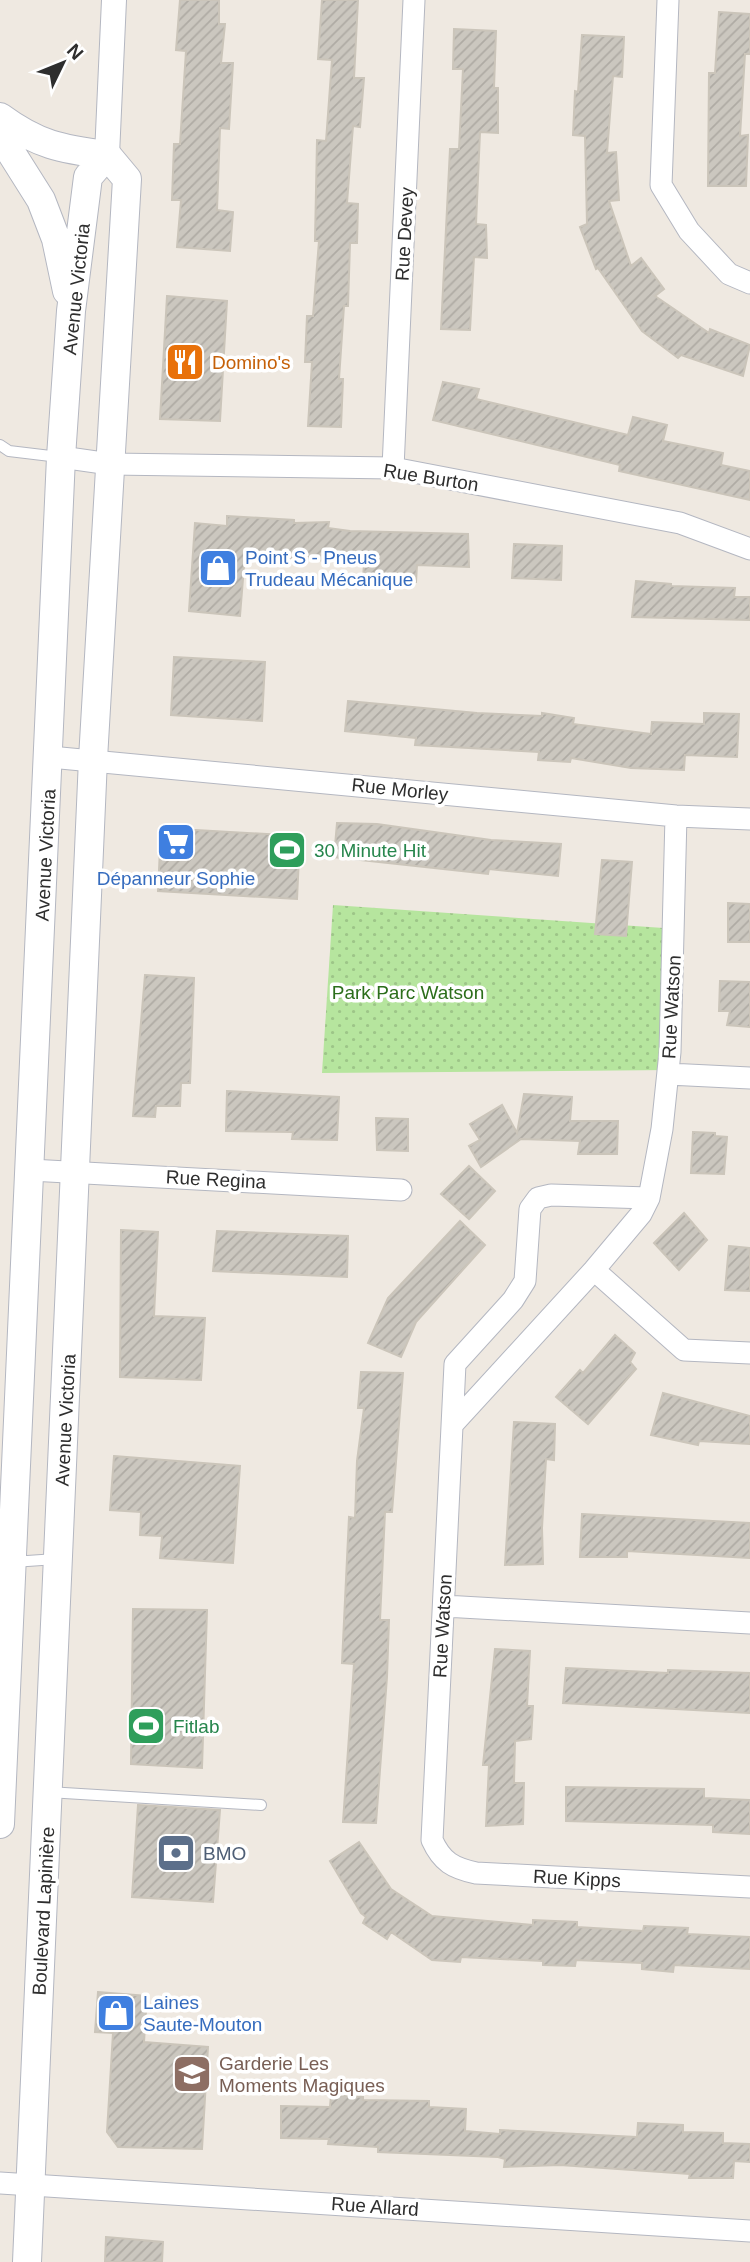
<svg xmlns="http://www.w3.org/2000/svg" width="750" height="2262" viewBox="0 0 750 2262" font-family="Arial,sans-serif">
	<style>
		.grass { fill: url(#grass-dots) }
		.building { fill: url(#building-hatch); stroke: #cbc5ba; stroke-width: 2 }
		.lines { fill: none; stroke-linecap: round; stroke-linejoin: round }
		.service-casing { stroke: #b4b7c1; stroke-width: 12 }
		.minor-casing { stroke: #b4b7c1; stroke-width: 23 }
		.tertiary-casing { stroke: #b4b7c1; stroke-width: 26 }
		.secondary-casing { stroke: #b4b7c1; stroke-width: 30 }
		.service { stroke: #fff; stroke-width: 10 }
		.minor { stroke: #fff; stroke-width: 21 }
		.tertiary { stroke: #fff; stroke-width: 24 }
		.secondary { stroke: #fff; stroke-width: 28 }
		.labels { text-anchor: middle; stroke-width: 7; stroke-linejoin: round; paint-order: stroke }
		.street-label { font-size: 19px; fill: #2e2e2e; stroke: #fff }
		.food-label { font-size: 19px; fill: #c56008; stroke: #fff; text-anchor: start }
		.shop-label { font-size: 19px; fill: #366cbe; stroke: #fff; text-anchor: start }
		.leisure-label { font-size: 19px; fill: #27864d; stroke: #fff; text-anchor: start }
		.park-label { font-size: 19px; fill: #2c6e1b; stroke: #fff }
		.service-label { font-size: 19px; fill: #4e5e75; stroke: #fff; text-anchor: start }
		.education-label { font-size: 19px; fill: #785e54; stroke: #fff; text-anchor: start }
	</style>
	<defs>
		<pattern id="grass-dots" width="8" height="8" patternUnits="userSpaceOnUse" patternTransform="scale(1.75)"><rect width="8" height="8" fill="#b6e59e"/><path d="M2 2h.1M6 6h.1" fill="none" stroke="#9dc588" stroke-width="1.8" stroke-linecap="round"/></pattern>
		<pattern id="building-hatch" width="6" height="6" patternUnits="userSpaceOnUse" patternTransform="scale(1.75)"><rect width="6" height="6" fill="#cbc7bf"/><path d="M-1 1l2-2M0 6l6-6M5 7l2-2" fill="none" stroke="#afaba4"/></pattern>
	</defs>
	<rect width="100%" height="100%" fill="#efe9e1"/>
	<path class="grass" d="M333,905L678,929L670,1070L322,1073Z"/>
	<path class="building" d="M180,0H219V24H225L221,63H233L229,129L220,128L217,210L233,212L230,251L177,247L181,200H172L174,144H180L186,51L176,50Z
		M322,0H358L354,78H364L360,127L353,126L347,203L358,204L357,243H350L348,306H344L339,379H343L341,427L308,426L312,362H305L307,316H313L319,241H315L317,140L326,141L332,60L318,59Z
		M719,12L750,14V54H745L740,136L748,135L746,186H708L709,73H715Z
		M454,29L496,31L494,88H498V133L480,132L476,224L486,225L487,258L474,257L470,330L441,329L450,149H459L463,69H453Z
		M582,35L624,37L622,77L613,76L607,153L616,152L619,200L609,201L631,266L641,258L664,289L655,296L709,333L710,329L750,345L743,376L681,355L678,358L642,331L598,268L596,269L580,227L587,224L585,136L573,135L575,91L578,92Z
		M167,296L227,301L220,421L160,419Z
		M443,382L479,389L476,399L628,435L633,417L667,425L663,441L723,453L721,465L750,471V500L619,471L620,465L433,420Z
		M227,516L294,520V523L329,522L328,528L350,531L468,534L469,567L417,565L416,582L363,578L364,564L245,554L240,616L189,611L195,523L227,526Z
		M514,544L562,546L561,580L512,578Z
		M636,581L671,584V586L735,588L734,597H750V620L632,617Z
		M174,657L265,662L262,721L171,715Z
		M348,701L477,713L542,716V713L574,718L573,724L651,734L652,722L704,724V713L739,714L737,757L685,755L684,770L631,768L571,758L570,762L538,760L539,752L415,745L416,738L345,731Z
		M337,823L377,824L491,840L561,844L558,876L489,869L488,874L334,857Z
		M161,828L300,836L297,899L158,891Z
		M602,860L632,862L626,936L595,934Z
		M728,903L750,904V942H728Z
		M145,975L194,978L190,1083H181L180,1106H156L155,1117L133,1116Z
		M720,981L750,982V1027L727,1025L730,1011H719Z
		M227,1091L339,1097L337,1140L292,1139L293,1132L226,1131Z
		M524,1094L572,1097L570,1121H618L617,1154H578L580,1141L521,1139L481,1167L469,1146L480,1140L470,1124L502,1105L517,1133Z
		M376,1118L408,1119V1151L377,1150Z
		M693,1132L715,1133V1136L727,1137L724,1174L691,1173Z
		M469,1166L495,1191L469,1219L441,1194Z
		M684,1213L707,1240L679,1270L654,1243Z
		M460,1221L485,1245L416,1322L401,1357L368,1343L388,1298Z
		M121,1230L158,1232L154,1316L205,1318L201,1380L120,1377Z
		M217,1231L348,1236L347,1277L213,1271Z
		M729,1246L750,1248V1291L725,1290Z
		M615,1335L635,1353L630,1362L636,1369L588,1424L556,1397L580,1370L583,1373Z
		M361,1372L403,1373L392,1512H385L380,1620H389L387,1677L376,1823L343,1822L354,1664L342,1663L349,1517L355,1518L357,1461L364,1408H358Z
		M663,1393L750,1416V1444L699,1441L698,1445L651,1435Z
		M514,1422L555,1424L554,1460L546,1459L542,1528L543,1564L505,1565Z
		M114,1456L240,1466L233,1563L160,1558L162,1536L140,1535L141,1512L110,1510Z
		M582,1514L750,1523V1558L627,1551V1557H580Z
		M133,1609L207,1610L202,1768L131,1764Z
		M495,1649L530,1651L527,1706H533L531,1739L515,1741L514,1783H524L523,1824L486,1826L489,1765H483Z
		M566,1668L668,1673V1670L750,1673V1713L563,1703Z
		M566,1787L704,1789V1798L750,1800V1834L713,1832V1825L566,1821Z
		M138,1805L220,1810L213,1902L132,1897Z
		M359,1842L391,1889L432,1916L533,1925V1920L577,1922V1927L643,1931L644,1926L688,1928L687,1934L750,1937V1969L674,1965L673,1972L642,1969V1963L576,1960L575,1966L543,1965V1961L461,1957L460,1962L432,1960L391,1932L387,1939L363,1923L366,1917L361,1913L330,1861Z
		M98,1992L147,1996L144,2042L208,2047L202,2149L118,2147L107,2132L113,2033L95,2032Z
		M331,2095L363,2097V2100L429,2101V2107L466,2109L465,2131L500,2134V2130L637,2137L638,2123L683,2125V2132L723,2133V2143L750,2144V2162L734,2161L733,2178H689L690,2174L560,2165L504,2167L505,2159L498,2157L378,2152V2147L328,2144L329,2139L281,2138V2106L330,2107Z
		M106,2237L163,2242L162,2262H105Z"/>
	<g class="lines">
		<g class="service-casing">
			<path id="service" d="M0,445L9,451L59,457
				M13,1562L56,1559
				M48,1792L261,1805"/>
		</g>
		<g class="minor-casing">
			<path id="minor" d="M668,0L661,185L689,231L729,274L750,283
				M61,457L110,464L393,468L680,523L750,549
				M393,468L414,0
				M50,757L676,816L750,819
				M668,1074L750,1078
				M30,1170L401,1190
				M649,1198L551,1195L538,1198L530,1209L525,1281L513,1300L455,1364L432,1840C442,1862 453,1868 476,1873L750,1887
				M594,1270L684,1350L750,1353
				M453,1424L594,1270L641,1214L649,1198L662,1129L670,1052L676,816
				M444,1606L750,1623
				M0,2183L750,2231"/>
		</g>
		<g class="tertiary-casing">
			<path id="tertiary" d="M107,155L114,0"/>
		</g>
		<g class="secondary-casing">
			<path id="secondary" d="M0,117C38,145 61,149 107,155
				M0,135L41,200L56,239L67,291
				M0,1824L61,457L71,311L88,177L107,155
				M27,2262L93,759L127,179L107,155"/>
		</g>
		<use href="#service" class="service"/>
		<use href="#minor" class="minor"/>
		<use href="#tertiary" class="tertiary"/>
		<use href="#secondary" class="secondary"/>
	</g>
	<defs>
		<g id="restaurant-square" transform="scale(2.0125)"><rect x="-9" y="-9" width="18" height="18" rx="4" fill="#e8710a" stroke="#fff"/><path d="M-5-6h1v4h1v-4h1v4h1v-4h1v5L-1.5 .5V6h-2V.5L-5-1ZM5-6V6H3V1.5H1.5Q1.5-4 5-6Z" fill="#fff"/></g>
		<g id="shop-square" transform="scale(2.0125)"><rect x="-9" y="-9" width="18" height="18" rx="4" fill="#3f7fe0" stroke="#fff"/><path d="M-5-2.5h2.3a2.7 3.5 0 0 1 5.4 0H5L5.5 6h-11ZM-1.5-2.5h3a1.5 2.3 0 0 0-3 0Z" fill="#fff"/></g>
		<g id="supermarket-square" transform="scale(2.0125)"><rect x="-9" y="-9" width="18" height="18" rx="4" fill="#3f7fe0" stroke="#fff"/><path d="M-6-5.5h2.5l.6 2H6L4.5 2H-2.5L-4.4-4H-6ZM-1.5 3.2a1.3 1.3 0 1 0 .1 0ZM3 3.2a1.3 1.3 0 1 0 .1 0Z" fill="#fff"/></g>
		<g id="stadium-square" transform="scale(2.0125)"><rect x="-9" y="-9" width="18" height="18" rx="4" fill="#2e9e5b" stroke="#fff"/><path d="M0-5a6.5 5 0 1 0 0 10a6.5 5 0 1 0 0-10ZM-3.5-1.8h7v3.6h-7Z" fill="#fff"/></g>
		<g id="bank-square" transform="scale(2.0125)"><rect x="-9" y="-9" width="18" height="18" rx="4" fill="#5c6f8a" stroke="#fff"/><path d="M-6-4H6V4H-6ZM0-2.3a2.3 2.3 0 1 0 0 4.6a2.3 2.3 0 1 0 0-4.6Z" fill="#fff"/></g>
		<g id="school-square" transform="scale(2.0125)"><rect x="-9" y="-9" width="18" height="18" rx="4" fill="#8d6e63" stroke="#fff"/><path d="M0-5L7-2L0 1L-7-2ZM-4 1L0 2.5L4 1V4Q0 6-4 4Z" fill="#fff"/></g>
	</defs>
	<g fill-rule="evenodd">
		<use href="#restaurant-square" x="185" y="362"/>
		<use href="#shop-square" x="218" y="568"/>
		<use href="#supermarket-square" x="176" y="842"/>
		<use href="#stadium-square" x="287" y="850"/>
		<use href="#stadium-square" x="146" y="1726"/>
		<use href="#bank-square" x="176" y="1853"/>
		<use href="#shop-square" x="116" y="2013"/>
		<use href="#school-square" x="192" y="2074"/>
	</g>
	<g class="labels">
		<g class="street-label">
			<text transform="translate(404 234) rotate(-87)" y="7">Rue Devey</text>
			<text transform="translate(76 289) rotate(-84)" y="7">Avenue Victoria</text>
			<text transform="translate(431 477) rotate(9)" y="7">Rue Burton</text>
			<text transform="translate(400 789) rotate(6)" y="7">Rue Morley</text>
			<text transform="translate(45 855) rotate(-87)" y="7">Avenue Victoria</text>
			<text transform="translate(671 1007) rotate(-87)" y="7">Rue Watson</text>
			<text transform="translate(216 1179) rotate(3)" y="7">Rue Regina</text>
			<text transform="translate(65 1420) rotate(-87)" y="7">Avenue Victoria</text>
			<text transform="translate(442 1626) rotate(-87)" y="7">Rue Watson</text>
			<text transform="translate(577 1878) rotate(3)" y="7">Rue Kipps</text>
			<text transform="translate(43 1911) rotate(-87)" y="7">Boulevard Lapinière</text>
			<text transform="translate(375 2206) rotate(4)" y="7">Rue Allard</text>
		</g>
		<g class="food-label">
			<text x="212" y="369">Domino's</text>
		</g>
		<g class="shop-label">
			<text x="245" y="564">Point S - Pneus<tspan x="245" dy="22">Trudeau Mécanique</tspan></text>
			<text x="176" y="885" text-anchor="middle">Dépanneur Sophie</text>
			<text x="143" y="2009">Laines<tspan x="143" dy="22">Saute-Mouton</tspan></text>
		</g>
		<g class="leisure-label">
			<text x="314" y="857">30 Minute Hit</text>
			<text x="173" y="1733">Fitlab</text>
		</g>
		<g class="park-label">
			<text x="408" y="999">Park Parc Watson</text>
		</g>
		<g class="service-label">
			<text x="203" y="1860">BMO</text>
		</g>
		<g class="education-label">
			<text x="219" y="2070">Garderie Les<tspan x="219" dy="22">Moments Magiques</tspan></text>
		</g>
	</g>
	<g transform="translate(63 63) rotate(47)" stroke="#ffffff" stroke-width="5" paint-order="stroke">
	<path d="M0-5L12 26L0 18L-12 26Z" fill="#2e2e2e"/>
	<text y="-10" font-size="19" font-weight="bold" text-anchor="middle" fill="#2e2e2e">N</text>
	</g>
</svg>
